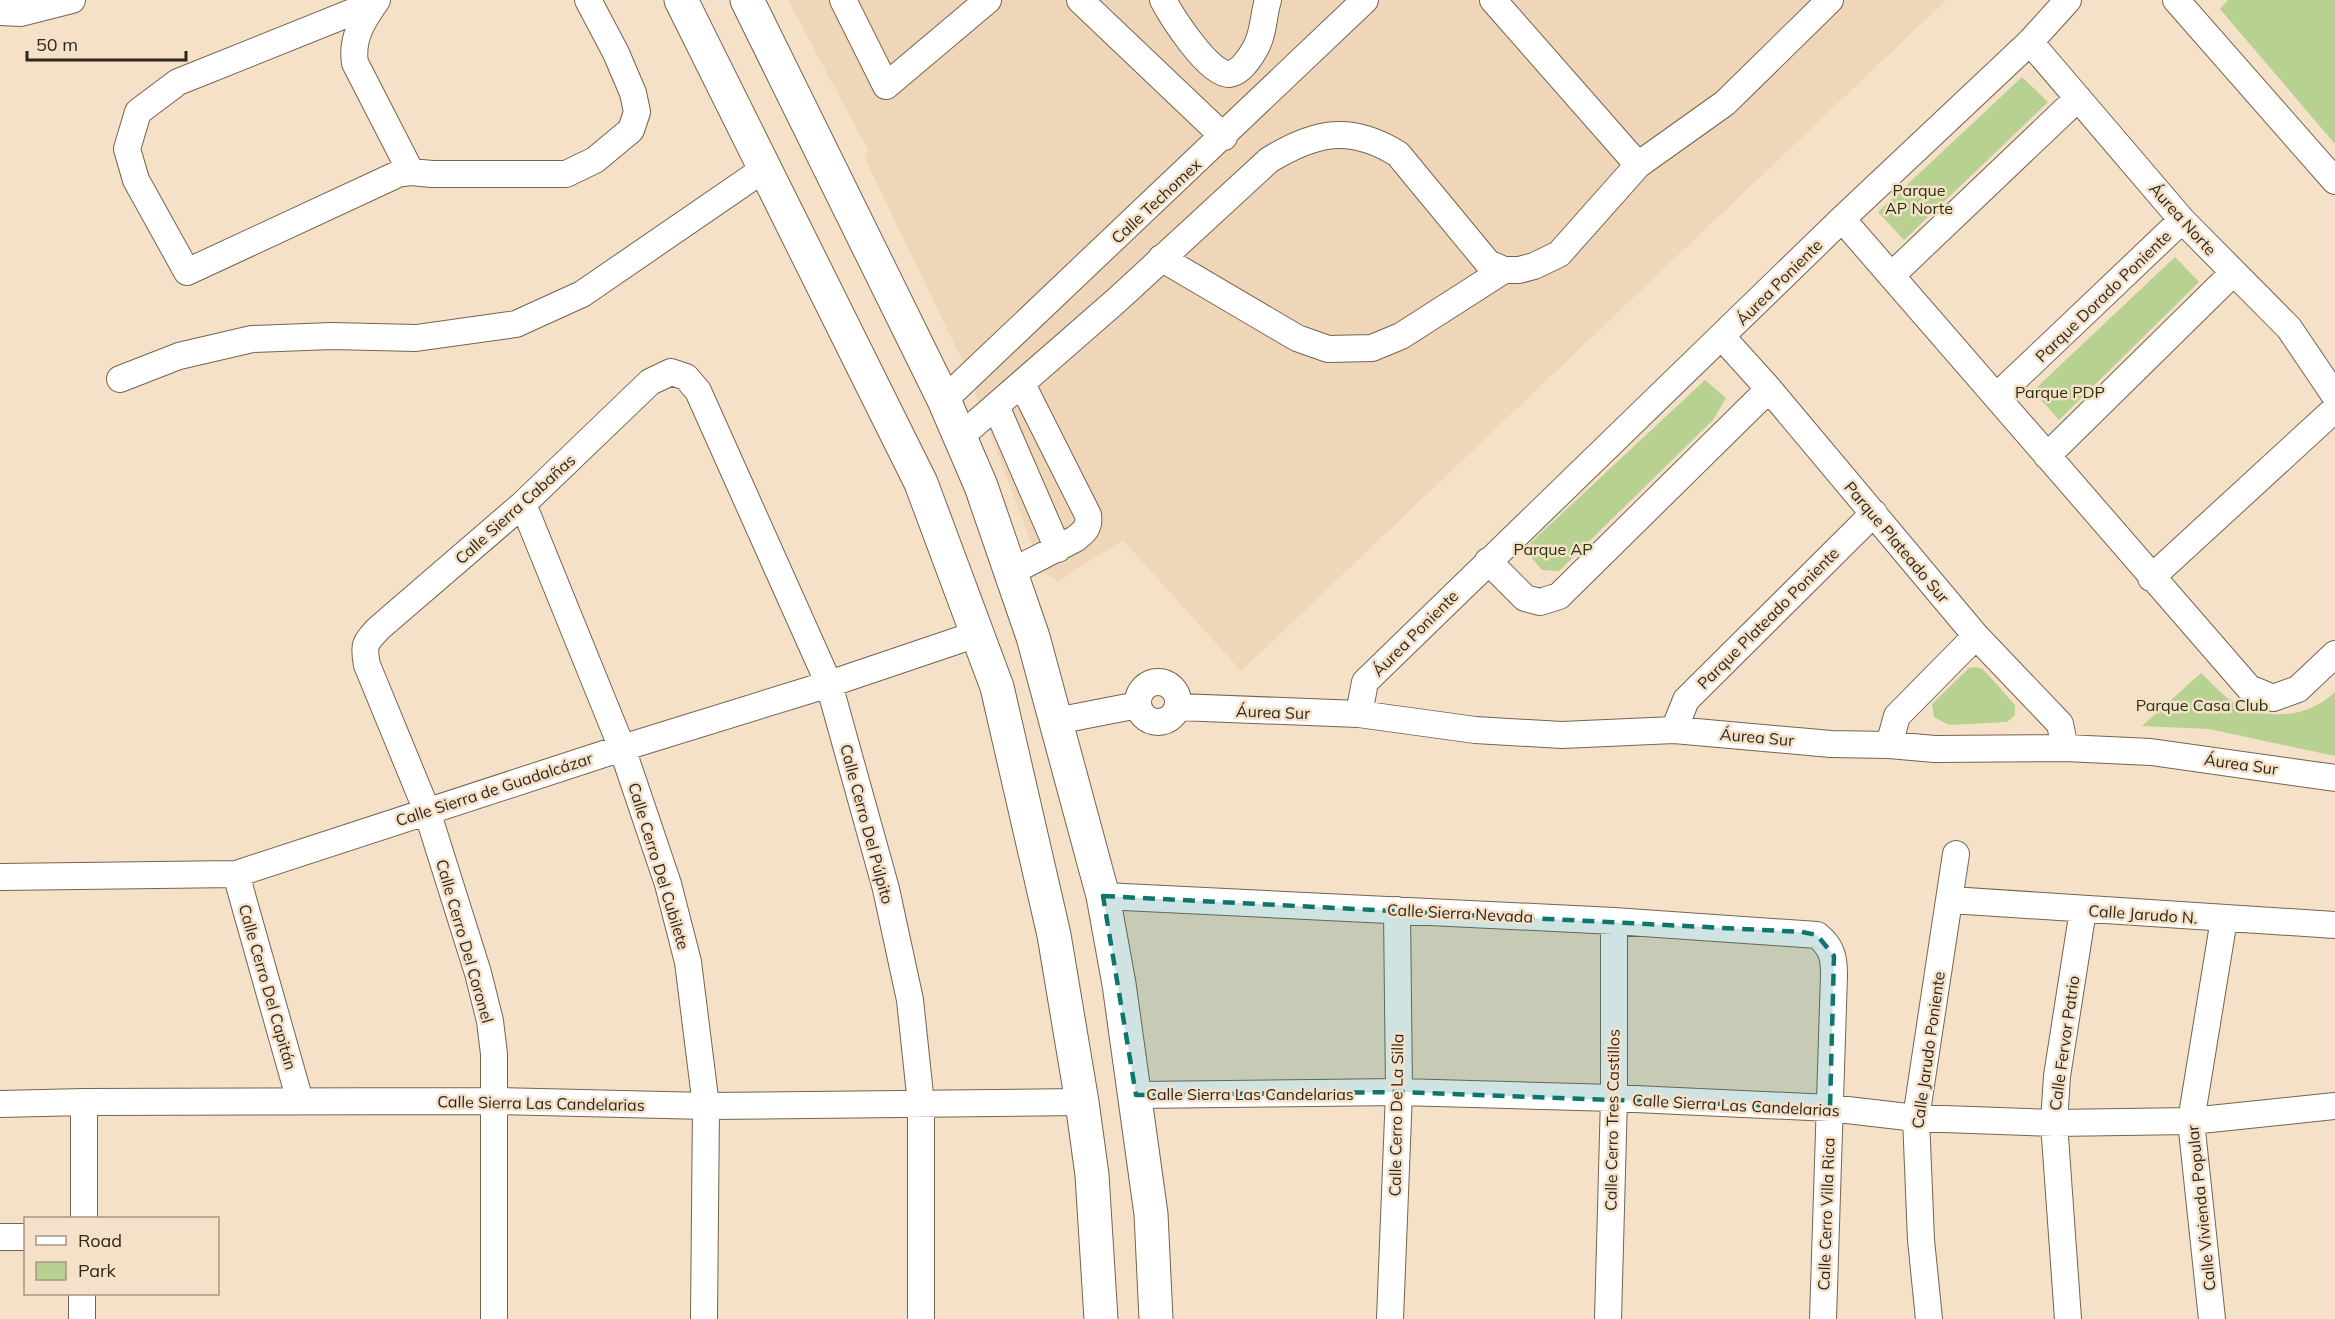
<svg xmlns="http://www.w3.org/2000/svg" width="2335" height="1319" viewBox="0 0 2335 1319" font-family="Mulish,sans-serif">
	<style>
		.built { fill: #f0d6b8 }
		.green { fill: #b7d190 }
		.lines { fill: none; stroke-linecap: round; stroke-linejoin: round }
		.minor-casing { stroke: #75644f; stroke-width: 28 }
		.major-casing { stroke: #75644f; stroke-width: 35 }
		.minor { stroke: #fff; stroke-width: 26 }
		.major { stroke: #fff; stroke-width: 33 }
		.marked { fill: #0f766e; fill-opacity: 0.2; stroke: #0f766e; stroke-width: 4.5; stroke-dasharray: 12 8; stroke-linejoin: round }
		.labels { text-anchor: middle; stroke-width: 5; stroke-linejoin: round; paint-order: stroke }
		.park-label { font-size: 16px; fill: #27340f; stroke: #f5e0c8 }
		.street-label { font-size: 16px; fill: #2f271e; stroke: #f5e0c8 }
	</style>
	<rect width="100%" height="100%" fill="#f5e0c8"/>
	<path class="built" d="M788,0H1946L1241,671L1123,540L1058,581L1042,572L964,364L865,159L868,150Z"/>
	<path class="green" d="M2228,0H2335V144L2220,9Z
		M2022,77L2048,102L1904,240L1878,212Z
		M2175,257L2199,282L2059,420L2033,391Z
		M1705,380L1726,398L1713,420L1559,571L1542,570L1524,549Z
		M1976,667L1983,669L2015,705V715L2007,722L1949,725L1934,717L1932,704L1969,668Z
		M2201,673C2212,683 2226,700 2240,706C2273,720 2309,717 2335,692V756L2209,729L2142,726Z"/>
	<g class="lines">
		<g class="minor-casing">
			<path id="minor" d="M377,0C363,20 351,38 355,63L411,172
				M843,0L886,86L988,0
				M1080,0L1224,137
				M1163,0C1172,17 1209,75 1229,74C1240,73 1250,58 1255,49C1264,34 1263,16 1268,0
				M1493,0L1638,165
				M2176,0L2335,181
				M375,3L178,82L138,112L127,149L136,180L187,272L398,174L411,172L432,174H566L595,160L631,130L637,112L633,93L616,53L588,0
				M0,12L21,13L72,0
				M2030,42L2182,220L2289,328L2335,396
				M1842,219L2249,688L2273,698L2298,689L2335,654
				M1161,258L1297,338L1328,349L1372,348L1401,336L1504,270
				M1892,275L2078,98
				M1722,337L1769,389L1976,636L2060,724L2065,748
				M120,379L179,356L252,339L332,336L416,338L516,324L582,294L764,169
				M1997,396L2182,220
				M944,400L1365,0
				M996,406L1058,549
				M960,437L1117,300L1269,160C1315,132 1350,124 1398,154L1488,263L1504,270H1519L1534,266L1559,254L1638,165L1725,103L1830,0
				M2047,456L2233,273
				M523,504L622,748L668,884L688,962L706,1106L704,1319
				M1488,561L1525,598L1540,602L1559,596L1769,389
				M1011,572L1075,539C1084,532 1090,528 1088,515L1022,384
				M2151,578L2335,409
				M1138 702a20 20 0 1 1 40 0a20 20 0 1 1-40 0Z
				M1178,707L1359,714L1475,730L1562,735L1674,730L1831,744L1889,745L1935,749L2065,748L2151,752L2335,778
				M1359,714L1365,682L1842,219L2030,42L2068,0
				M1056,721L1138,705
				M1674,730L1686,700L1874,513
				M1889,745L1897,716L1976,636
				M236,874L300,1101
				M0,877L236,874L622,748L829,684L977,634
				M1103,896L1614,921L1817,935C1832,947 1834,957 1834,975L1823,1319
				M1951,900L2335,925
				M1136,1095L1399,1092L1614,1098L1830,1108L1916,1118L2054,1123L2191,1121L2335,1106
				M84,1102V1218
				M0,1104L84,1102L494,1101L706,1106L1082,1102
				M0,1237H26
				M82,1319V1294
				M494,1319V1054L490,1021L478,973L427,811L367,665C363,644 365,643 379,628L523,504L650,382L671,372L686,377L698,391L829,684L886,889L910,1000L921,1104V1319
				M1390,1319L1399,1092L1397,910
				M1608,1319L1614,1098V921
				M1929,1319L1921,1240L1916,1118L1956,854
				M2068,1319L2054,1123L2057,1076L2083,910
				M2212,1319L2191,1121L2224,919"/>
		</g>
		<g class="major-casing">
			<path id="major" d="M681,0L921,483L997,687L1054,935L1082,1102L1092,1175L1101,1319
				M747,0L944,400L981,486L1033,637L1103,896L1119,984L1151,1214L1156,1319"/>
		</g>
		<use href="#minor" class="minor"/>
		<use href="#major" class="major"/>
	</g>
	<path class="marked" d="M1103,896L1802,932L1817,935L1834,956L1830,1108L1399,1092L1136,1095Z"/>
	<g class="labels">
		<g class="park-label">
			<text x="1919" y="196">Parque<tspan x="1919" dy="18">AP Norte</tspan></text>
			<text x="2060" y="398">Parque PDP</text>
			<text x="1553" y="555">Parque AP</text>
			<text x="2202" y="711">Parque Casa Club</text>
		</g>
		<g class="street-label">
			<text transform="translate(1156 201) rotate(-43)" y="6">Calle Techomex</text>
			<text transform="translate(2183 219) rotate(48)" y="6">Áurea Norte</text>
			<text transform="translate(1779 282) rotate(-45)" y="6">Áurea Poniente</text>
			<text transform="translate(2103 296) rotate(-44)" y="6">Parque Dorado Poniente</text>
			<text transform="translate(515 509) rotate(-42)" y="6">Calle Sierra Cabañas</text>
			<text transform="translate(1897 542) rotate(50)" y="6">Parque Plateado Sur</text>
			<text transform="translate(1768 618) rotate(-45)" y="6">Parque Plateado Poniente</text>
			<text transform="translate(1415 633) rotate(-45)" y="6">Áurea Poniente</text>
			<text transform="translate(1273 712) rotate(2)" y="6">Áurea Sur</text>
			<text transform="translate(1757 737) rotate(5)" y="6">Áurea Sur</text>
			<text transform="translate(2241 764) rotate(8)" y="6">Áurea Sur</text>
			<text transform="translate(494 789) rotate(-18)" y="6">Calle Sierra de Guadalcázar</text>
			<text transform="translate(867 824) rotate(75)" y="6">Calle Cerro Del Púlpito</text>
			<text transform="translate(659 866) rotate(73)" y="6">Calle Cerro Del Cubilete</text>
			<text transform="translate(1460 913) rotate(3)" y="6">Calle Sierra Nevada</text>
			<text transform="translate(2143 914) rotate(4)" y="6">Calle Jarudo N.</text>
			<text transform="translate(465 941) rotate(74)" y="6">Calle Cerro Del Coronel</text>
			<text transform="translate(268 987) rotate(74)" y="6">Calle Cerro Del Capitán</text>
			<text transform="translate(2064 1043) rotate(-82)" y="6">Calle Fervor Patrio</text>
			<text transform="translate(1928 1050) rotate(-82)" y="6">Calle Jarudo Poniente</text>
			<text x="1250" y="1100">Calle Sierra Las Candelarias</text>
			<text transform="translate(541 1103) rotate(1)" y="6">Calle Sierra Las Candelarias</text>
			<text transform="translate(1736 1105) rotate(3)" y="6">Calle Sierra Las Candelarias</text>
			<text transform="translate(1396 1115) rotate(-89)" y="6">Calle Cerro De La Silla</text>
			<text transform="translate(1612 1120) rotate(-89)" y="6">Calle Cerro Tres Castillos</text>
			<text transform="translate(2201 1208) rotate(-96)" y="6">Calle Vivienda Popular</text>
			<text transform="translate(1826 1214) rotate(-88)" y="6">Calle Cerro Villa Rica</text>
		</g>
	</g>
	<rect x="24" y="1217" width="195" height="78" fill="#f5e0c8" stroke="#a69684" stroke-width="1.5"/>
	<rect x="36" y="1236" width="30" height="9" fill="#ffffff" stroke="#a69684" stroke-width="1.5"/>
	<text x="78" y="1247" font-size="18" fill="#2f271e">Road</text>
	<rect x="36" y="1262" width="30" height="18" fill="#b7d190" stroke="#a69684" stroke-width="1.5"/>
	<text x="78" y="1277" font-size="18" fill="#2f271e">Park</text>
	<path d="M27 51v9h159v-9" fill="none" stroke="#2f271e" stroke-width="3"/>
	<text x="36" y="51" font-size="18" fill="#2f271e" stroke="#f5e0c8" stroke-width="4.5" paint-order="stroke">50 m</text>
</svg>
